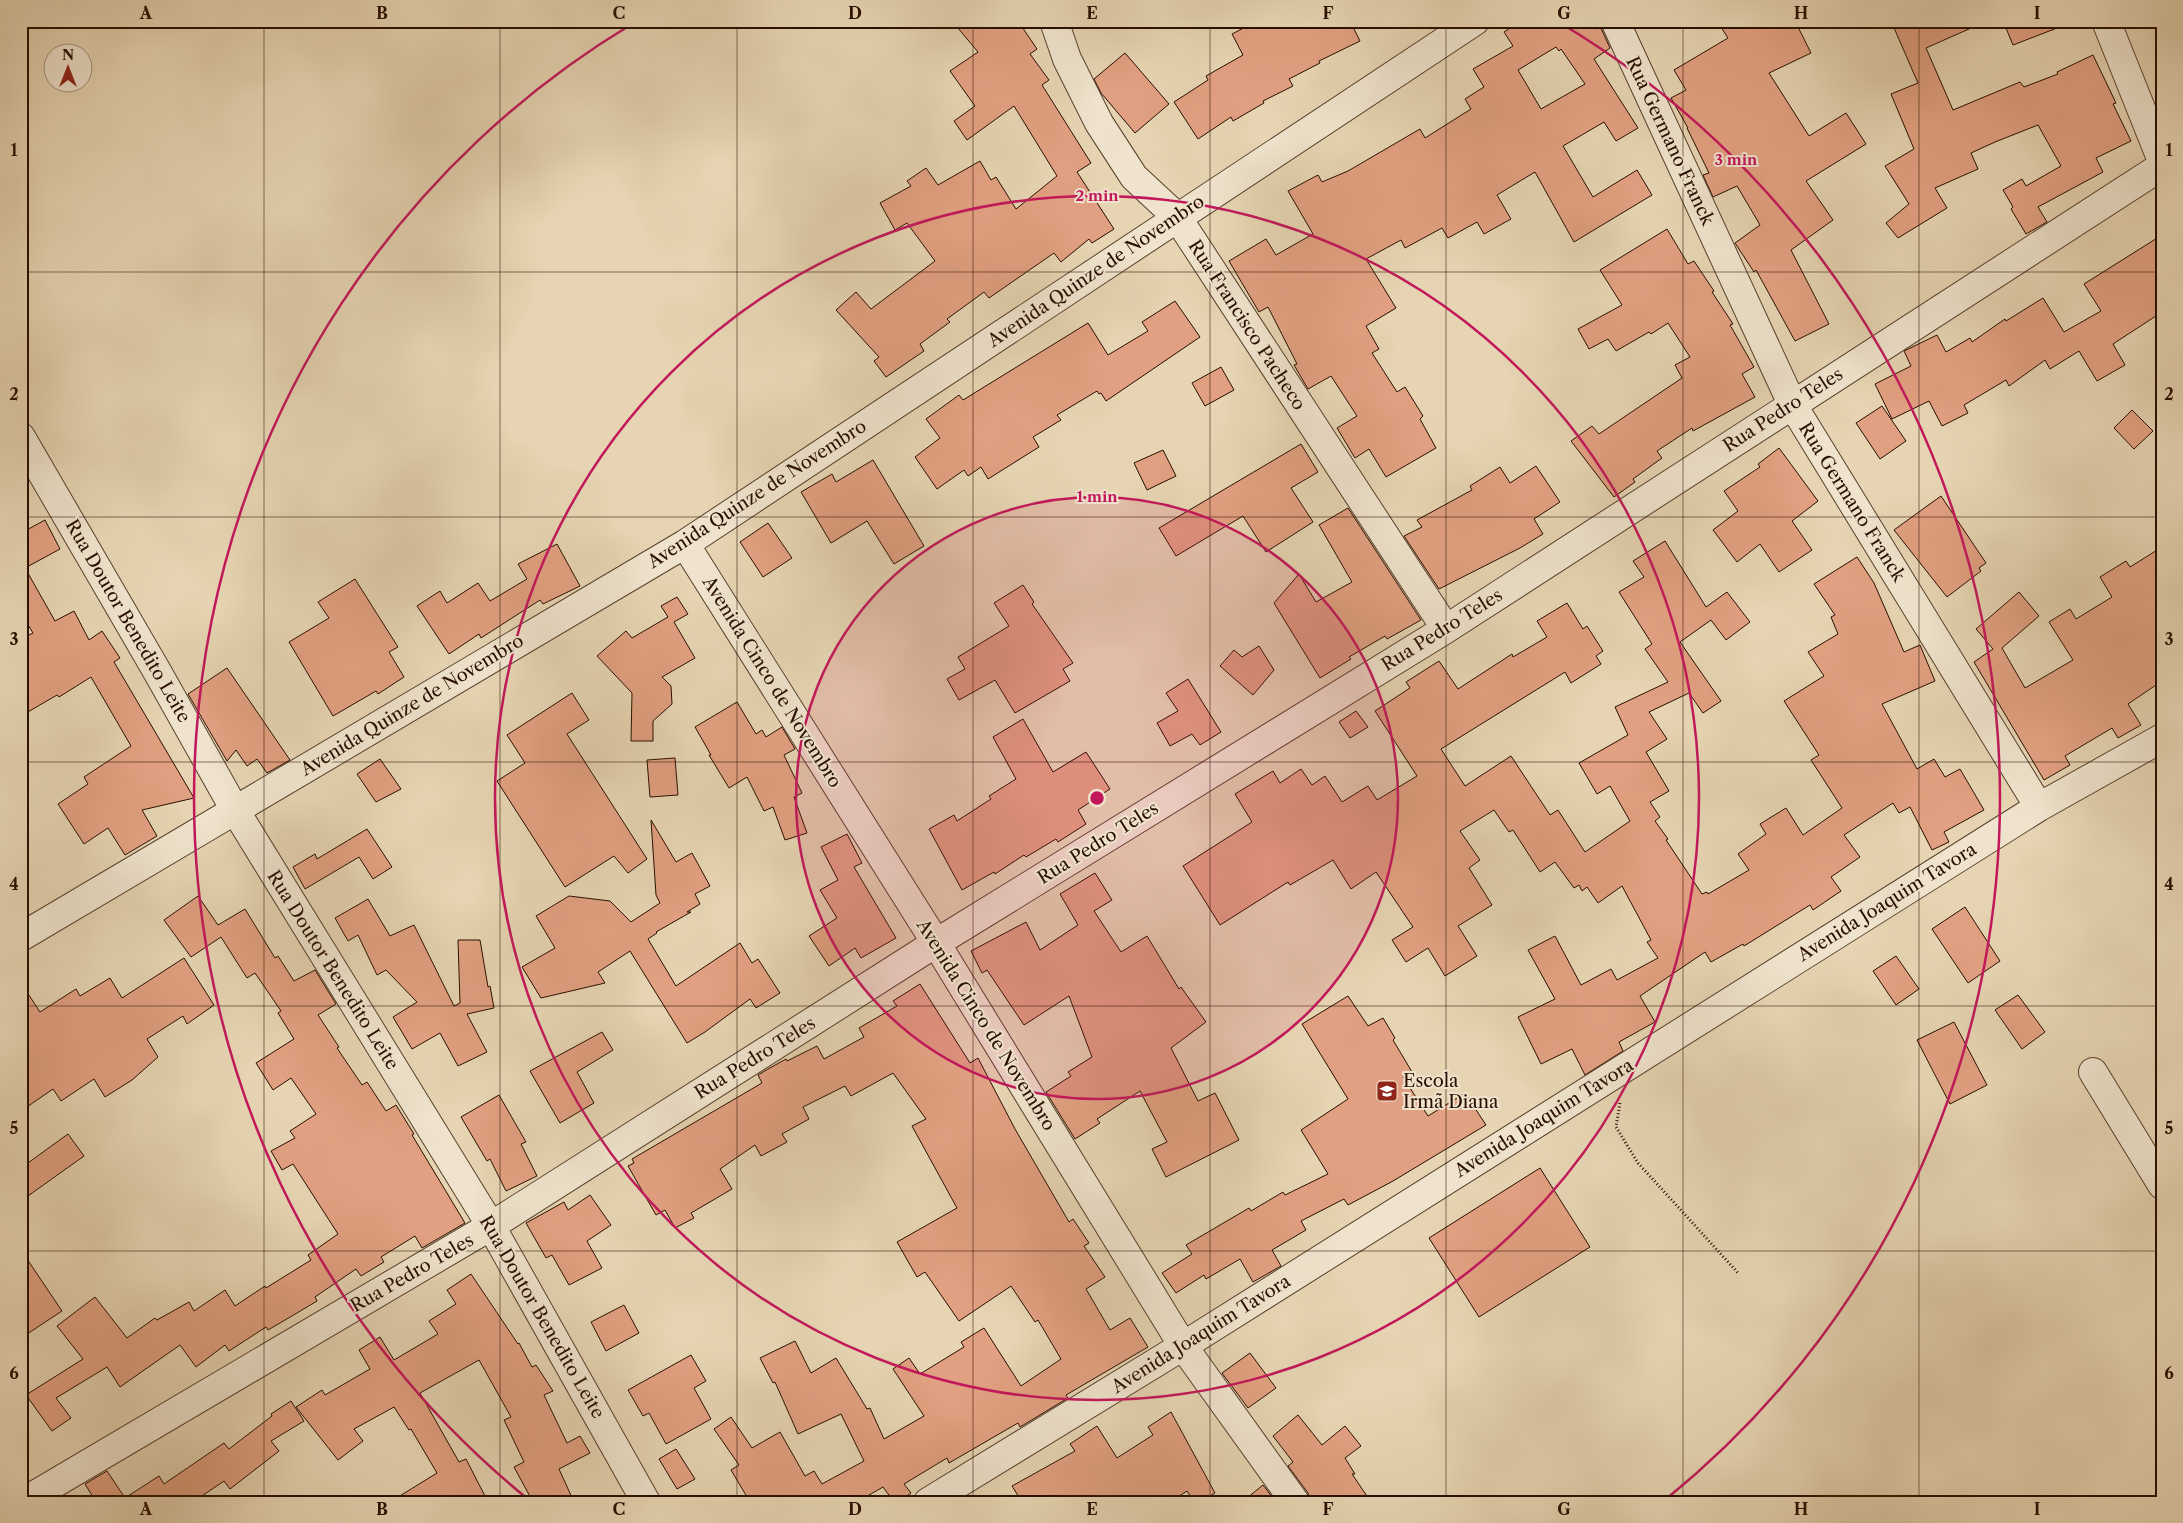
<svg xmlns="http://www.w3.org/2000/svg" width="2183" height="1523" viewBox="0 0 2183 1523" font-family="'Libre Caslon Text',serif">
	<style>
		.building { fill: #e1a081; stroke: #280e00; fill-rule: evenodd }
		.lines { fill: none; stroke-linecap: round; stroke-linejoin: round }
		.street-casing { stroke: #58402c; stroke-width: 30 }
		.path { stroke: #280e00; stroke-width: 3; stroke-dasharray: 1 2.5; stroke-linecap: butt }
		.street { stroke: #efe3cd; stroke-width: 28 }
		.grid { fill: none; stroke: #280e00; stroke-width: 1; stroke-opacity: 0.55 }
		.ring { fill: none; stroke: #c2185b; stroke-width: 2.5 }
		.labels { text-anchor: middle; stroke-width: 4; stroke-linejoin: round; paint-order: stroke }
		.street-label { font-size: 18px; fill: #280e00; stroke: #efe3cd }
		.poi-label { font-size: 18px; fill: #280e00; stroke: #efe3cd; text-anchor: start }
		.centre { fill: #c2185b; stroke: #efe3cd; stroke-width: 2.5 }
		.ring-label { font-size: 15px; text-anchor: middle; font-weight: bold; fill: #c2185b; stroke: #efe3cd; stroke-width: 4; stroke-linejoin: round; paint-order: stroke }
		.neatline { fill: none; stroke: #280e00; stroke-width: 2 }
		.grid-label { font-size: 16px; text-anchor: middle; font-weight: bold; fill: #280e00 }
	</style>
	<rect width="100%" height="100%" fill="#e6d4b2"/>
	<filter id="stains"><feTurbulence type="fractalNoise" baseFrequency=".004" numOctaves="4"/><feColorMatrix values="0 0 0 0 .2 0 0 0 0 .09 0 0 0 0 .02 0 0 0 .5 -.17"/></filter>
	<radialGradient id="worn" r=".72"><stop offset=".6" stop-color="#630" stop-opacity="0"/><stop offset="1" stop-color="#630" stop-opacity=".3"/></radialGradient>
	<path class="building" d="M952,21H1018L1037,49L1030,54L1049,80L1042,85L1091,163L1077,172L1114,229L1092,243L1089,239L1061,262L1054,253L989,298L984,292L947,319L950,322L920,344L924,351L886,377L874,361L879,357L836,310L856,292L871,309L935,261L907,223L895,230L880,203L911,186L907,181L926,168L938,185L980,161L991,180L996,177L1016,209L1057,176L1014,106L967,140L954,121L975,106L950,71L978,52Z
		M1257,21H1350L1360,41L1319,61L1320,63L1289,79L1293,86L1263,101L1264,103L1233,121L1231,117L1198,139L1174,102L1208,80L1206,76L1243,55L1232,34Z
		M1521,21H1589L1595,29L1600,26L1610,48L1594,59L1638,128L1616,141L1604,122L1563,146L1593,197L1637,170L1652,195L1574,242L1535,172L1497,195L1511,219L1484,234L1477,222L1448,238L1442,228L1405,248L1401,240L1366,259L1396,308L1366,326L1379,349L1372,353L1397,392L1405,387L1423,416L1420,419L1436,448L1386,477L1369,449L1355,458L1337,428L1357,416L1331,376L1308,389L1294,365L1297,364L1268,307L1259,312L1229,261L1266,239L1276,255L1313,234L1288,191L1318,175L1322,182L1348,171L1420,129L1425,138L1471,109L1465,99L1484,87L1473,69L1513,46L1504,32ZM1556,47L1559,51L1561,49L1585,84L1541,109L1518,70Z
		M1717,21H1795L1811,53L1769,73L1809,136L1846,113L1866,144L1806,181L1833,220L1791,250L1829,324L1795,341L1756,270L1754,272L1735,243L1760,225L1737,186L1713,197L1703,175L1709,173L1687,128H1688L1671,98L1686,90L1674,70L1728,38Z
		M1891,21H1987L1926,48L1953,110L2020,82L2024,87L2058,74L2057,72L2093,55L2116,103L2113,104L2131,141L2096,158L2103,172L2038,207L2047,222L2026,234L2011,209L2013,207L2003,190L2022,179L2026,186L2061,166L2038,125L1995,142L1971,153L1978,169L1935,188L1947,208L1898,238L1886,223L1909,204L1885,166L1914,149L1891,94L1918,83Z
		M2003,21H2069L2070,23L2013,45Z
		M1125,53L1169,104L1135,133L1101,93L1094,79Z
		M1667,229L1688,264L1694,261L1714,291L1712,292L1733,324L1730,325L1754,367L1742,374L1755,397L1693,431L1692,428L1657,451L1662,458L1633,479L1635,482L1614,497L1571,441L1592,426L1599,434L1682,378L1675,365L1690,357L1668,323L1651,334L1649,332L1616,351L1608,339L1589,349L1578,329L1622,305L1600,270Z
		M2162,235V312L2113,344L2125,365L2097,381L2079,351L2050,369L2045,360L2009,386L2006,380L1964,405L1968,413L1942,426L1929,401L1892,419L1875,384L1911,366L1904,351L1937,335L1946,352L1970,338L1972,342L2005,319L2006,321L2043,298L2064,332L2101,311L2084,284Z
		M1175,301L1200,337L1106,401L1101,393L1099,394L1097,391L1057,415L1061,420L1033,437L1039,447L988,479L981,467L968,476L964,470L937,489L915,457L940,438L926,419L959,395L963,400L1088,323L1108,355L1148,331L1142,322Z
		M1221,367L1234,390L1205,406L1192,383Z
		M1882,406L1906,441L1880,459L1856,423Z
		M2132,410L2153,431L2134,449L2114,428Z
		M1301,444L1318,472L1291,488L1313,522L1266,552L1243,516L1176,556L1159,528Z
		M1779,448L1818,501L1792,521L1812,550L1779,572L1760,544L1737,562L1713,530L1738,511L1724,491L1760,467L1758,464Z
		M1163,450L1176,476L1147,490L1134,463Z
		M873,460L924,546L894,564L867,521L831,543L801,492L832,474L836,482Z
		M1536,466L1560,502L1534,519L1543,534L1520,548L1439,589L1404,536L1422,527L1417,520L1472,490L1470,486L1500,467L1510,483Z
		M1941,496L1986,563L1979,568L1981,571L1947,597L1894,530Z
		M1348,508L1421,620L1387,639L1385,636L1349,657L1351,659L1320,678L1274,603L1299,574L1316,602L1352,582L1319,525Z
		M45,520L60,549L25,568L55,621L74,611L89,640L102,631L120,658L114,662L194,798L142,810L157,836L125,855L108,828L84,844L58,804L88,784L84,777L131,746L91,677L59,697L57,695L21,716V639L33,633L21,613V533Z
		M768,523L792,558L763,577L740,542Z
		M1665,541L1706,607L1727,592L1750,622L1726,640L1711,620L1680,642L1721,701L1703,713L1689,693L1649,712L1667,739L1646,752L1669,791L1650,802L1660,817L1655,821L1668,839L1666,840L1702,894L1707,892L1708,894L1749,870L1738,854L1766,834L1760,824L1786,808L1803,835L1842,808L1811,760L1819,755L1784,701L1824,676L1808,652L1838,634L1831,617L1835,615L1814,584L1857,557L1874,583L1904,652L1920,645L1935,681L1882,704L1917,769L1934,759L1945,777L1960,769L1984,810L1944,832L1949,842L1932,850L1910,807L1899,813L1893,803L1844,835L1860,857L1831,877L1841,891L1813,910L1810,905L1744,946L1743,944L1711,962L1705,952L1640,996L1655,1022L1619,1042L1623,1051L1585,1075L1572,1049L1541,1064L1518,1017L1555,999L1528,950L1555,936L1581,985L1611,969L1617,980L1658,958L1647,942L1651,940L1622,886L1598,903L1587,887L1582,891L1579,885L1574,888L1555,862L1540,872L1513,830L1509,832L1494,810L1460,831L1480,860L1469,868L1492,905L1458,926L1477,956L1445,976L1428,948L1406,962L1392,940L1413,927L1376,872L1351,889L1333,860L1290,885L1288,882L1220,925L1183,866L1252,822L1235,794L1273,771L1280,783L1301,769L1312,785L1325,776L1342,802L1368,786L1377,800L1417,776L1375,711L1410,688L1406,682L1439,661L1458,689L1512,654L1513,657L1547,637L1537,621L1567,603L1583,629L1587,626L1603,651L1596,656L1601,664L1571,683L1565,672L1441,749L1465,786L1511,756L1550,815L1558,810L1585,852L1630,821L1610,786L1597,794L1579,763L1628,735L1615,707L1668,682L1645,649L1652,644L1619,592L1644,577L1633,561Z
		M557,544L580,586L543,604L540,600L481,638L479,634L449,654L417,606L440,591L447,603L478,583L490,601L527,579L518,564Z
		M2162,547V681L2128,704L2141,725L2118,738L2112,728L2065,756L2070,765L2044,780L1974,662L1993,649L1976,629L2019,592L2039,616L2002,648L2025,688L2073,660L2049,622L2070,609L2076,619L2112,597L2100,577L2126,561L2130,567Z
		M355,579L398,647L389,652L404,677L378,694L376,691L333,716L289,642L329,618L318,602Z
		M1023,585L1034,602L1032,604L1073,663L1063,669L1070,681L1015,713L995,680L959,700L947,679L965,669L958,657L1009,626L994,603Z
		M677,597L688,614L674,622L695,658L662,677L671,686L672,704L653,721V741H631L632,693L597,656L626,631L632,638L668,617L661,606Z
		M1259,646L1274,670L1253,695L1220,666L1234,650L1242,657Z
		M227,668L290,760L267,773L257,759L247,766L236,750L227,761L188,694Z
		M1188,679L1221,732L1200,745L1192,734L1170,746L1157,723L1178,711L1166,693Z
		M572,693L589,720L567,734L647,859L628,873L614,856L565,887L497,781L525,763L507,735Z
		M737,702L756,734L762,730L766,737L782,727L795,749L784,755L802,793L794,797L807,833L785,840L773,807L764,811L747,777L729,788L709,755H711L695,727Z
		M1356,711L1368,727L1350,738L1339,722Z
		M1023,719L1053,772L1086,752L1110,789L1078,810L1086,824L1058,842L1056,839L1026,857L1024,855L995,874L994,872L962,890L929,829L954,815L957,821L991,799L989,796L1016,779L993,737Z
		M675,758L678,795L650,797L647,760Z
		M380,759L401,789L376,802L357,774Z
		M651,820L676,862L692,853L710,886L695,894L700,904L687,912H691L656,932L657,933L648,939L676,986L740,943L752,963L758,959L780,993L756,1008L750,999L705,1032L687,1043L630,951L598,972L605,983L541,998L522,967L555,948L536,916L569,896L610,901L631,922L660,903L656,895Z
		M367,829L392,867L373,879L359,857L305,889L293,867L315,854L317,859Z
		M847,834L862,863L854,867L896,938L861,958L855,948L829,966L809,936L837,918L820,890L838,880L821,847Z
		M1095,873L1112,900L1094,911L1121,952L1147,936L1179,989L1181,987L1206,1022L1171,1048L1198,1101L1215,1093L1239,1140L1166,1177L1152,1149L1167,1142L1140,1091L1097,1119L1100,1123L1075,1139L1046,1092L1071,1076L1068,1072L1092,1057L1069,996L1024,1025L987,970L982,973L971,951L1026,922L1040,950L1078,925L1060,894Z
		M198,896L218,925L245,909L275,958L278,956L294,981L315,970L336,1004L318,1015L339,1047L337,1048L362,1085L367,1082L386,1111L396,1105L414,1134L412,1135L465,1223L422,1248L415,1236L381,1257L384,1262L361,1276L356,1269L315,1297L317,1301L297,1313L268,1330L266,1327L229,1351L225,1345L196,1367L180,1345L120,1387L107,1367L56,1398L71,1418L52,1431L26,1395L83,1359L57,1326L95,1297L127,1338L155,1318L157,1320L189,1302L194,1311L225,1290L235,1306L265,1286L266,1288L311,1260L308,1255L338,1234L293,1164L282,1170L271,1151L295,1138L290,1131L316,1114L291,1078L273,1090L256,1063L294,1039L278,1013L281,1011L255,973L247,978L221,937L191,957L164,920Z
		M368,899L390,936L414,925L454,1006L460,1003L458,940H480L488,987L490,986L494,1008L467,1014L487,1052L458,1066L440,1033L412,1049L393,1017L417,1002L386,970L377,975L358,935L348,941L335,918Z
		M1965,907L2000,961L1968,983L1932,929Z
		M1896,956L1919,989L1896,1005L1873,971Z
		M184,958L214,1005L187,1024L183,1016L147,1039L158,1057L132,1080L105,1097L94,1079L61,1101L53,1089L21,1111V983L40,1012L76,989L80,996L110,978L122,998Z
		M920,984L970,1063L978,1058L1015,1129L1069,1222L1073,1219L1089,1243L1084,1246L1105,1277L1086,1289L1110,1330L1130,1318L1148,1347L1066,1395L1068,1398L1020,1427L1018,1423L949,1463L947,1458L904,1484L911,1493L898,1502H894L883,1487L857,1502H750L731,1470L739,1465L714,1429L731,1417L752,1448L780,1432L805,1476L814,1471L822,1484L864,1461L841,1414L798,1434L775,1382L773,1383L760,1358L795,1341L811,1373L836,1358L867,1409L870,1408L884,1439L924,1416L893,1369L909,1358L920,1374L964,1347L961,1342L984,1328L1021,1386L1061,1359L1038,1320L1035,1322L1011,1286L959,1321L925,1272L917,1277L897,1242L957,1208L912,1126L926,1119L893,1073L851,1096L845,1086L803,1107L809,1119L782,1134L787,1142L761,1156L755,1145L720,1169L732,1189L691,1213L694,1218L675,1228L665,1210L656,1215L628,1166L634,1163L632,1159L762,1083L758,1075L768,1069L786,1059L787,1061L817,1046L824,1059L864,1037L859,1028L897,1006L893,1001Z
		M2018,995L2045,1032L2022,1049L1995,1010Z
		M1348,996L1368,1026L1383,1018L1395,1038L1393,1040L1412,1072L1403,1077L1428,1116L1465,1093L1486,1125L1393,1181L1348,1205L1344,1199L1301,1221L1306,1230L1272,1250L1281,1266L1253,1282L1240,1259L1206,1279L1204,1275L1176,1293L1162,1273L1192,1254L1186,1245L1249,1208L1251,1211L1283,1192L1285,1195L1328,1174L1301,1130L1348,1099L1302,1024Z
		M1954,1022L1987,1085L1950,1104L1917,1040Z
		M602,1032L613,1050L577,1072L594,1103L560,1123L530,1071Z
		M499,1095L526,1142L521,1144L537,1176L506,1191L490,1159L487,1161L461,1117Z
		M68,1134L84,1156L21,1201V1168Z
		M1540,1168L1590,1247L1479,1317L1429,1238Z
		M590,1195L611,1225L587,1241L602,1268L569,1285L552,1255L546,1258L526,1223L564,1202L568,1210Z
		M21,1250L62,1311L21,1338Z
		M471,1274L518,1344L519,1343L532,1367L536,1365L553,1391L544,1395L567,1443L580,1436L590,1453L559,1469L574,1502H533L514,1467L524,1462L504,1420L511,1417L479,1360L420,1393L459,1462L466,1459L488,1502H390L437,1473L411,1429L409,1430L394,1407L354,1429L363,1441L338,1460L296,1407L322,1390L325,1395L370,1369L359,1350L380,1337L394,1360L438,1334L429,1321L456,1304L447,1290Z
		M624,1305L639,1333L606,1351L591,1322Z
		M1250,1353L1276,1388L1248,1408L1222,1373Z
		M691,1355L706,1381L694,1388L711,1419L666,1444L649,1413L643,1416L628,1390Z
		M291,1401L304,1421L271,1441L279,1451L230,1489L224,1481L193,1502H96L85,1484L107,1471L125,1498L159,1476L164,1484L224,1443L229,1449L272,1416L271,1414Z
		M1171,1412L1215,1493L1200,1502H1194L1187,1491L1170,1502H1022L1012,1486L1075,1451L1070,1444L1097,1426L1117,1458L1153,1435L1148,1427Z
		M1298,1415L1322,1445L1345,1426L1361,1446L1345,1458L1355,1474H1352L1371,1502H1310L1308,1493L1288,1466L1293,1462L1273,1436Z
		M676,1449L695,1479L677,1489L659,1459Z
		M1263,1485L1276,1502H1242Z"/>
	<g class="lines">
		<g class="street-casing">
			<path id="street" d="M1054,21L1067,59L1099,123L1134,177L1177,217L1446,629
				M1615,21L1792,404L2039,807
				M2106,21L2162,161
				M21,437L158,673L235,810L491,1226L646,1502
				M685,544L936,943L1183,1346L1295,1502
				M21,937L685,544L1475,21
				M2093,1072L2162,1185
				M23,1502L491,1226L936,943L1446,629L2162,166
				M928,1502L1183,1346L2039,807L2162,738"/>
		</g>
		<path class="path" d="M1620,1103L1616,1127L1638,1163L1739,1274"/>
		<use href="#street" class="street"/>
	</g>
	<path class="grid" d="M264,21V1502M500,21V1502M737,21V1502M973,21V1502M1210,21V1502M1446,21V1502M1683,21V1502M1919,21V1502M21,272H2162M21,517H2162M21,762H2162M21,1006H2162M21,1251H2162"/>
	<circle cx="1097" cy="798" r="301" fill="#c2185b" fill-opacity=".12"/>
	<g class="ring">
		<circle cx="1097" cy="798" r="301"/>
		<circle cx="1097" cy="798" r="602"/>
		<path d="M529 1500A903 903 0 0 1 632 24M1562 24A903 903 0 0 1 1665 1500"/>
	</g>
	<defs>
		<g id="school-square" transform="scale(1.125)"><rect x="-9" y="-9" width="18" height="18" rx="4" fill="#8f2418" stroke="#efe3cd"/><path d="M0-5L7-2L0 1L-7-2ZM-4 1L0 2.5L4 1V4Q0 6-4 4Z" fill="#fff"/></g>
	</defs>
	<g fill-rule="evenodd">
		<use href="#school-square" x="1387" y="1091"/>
	</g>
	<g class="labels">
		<g class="street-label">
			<text transform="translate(1670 141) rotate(65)" y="6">Rua Germano Franck</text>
			<text transform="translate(1096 271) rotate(-34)" y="6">Avenida Quinze de Novembro</text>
			<text transform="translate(1247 325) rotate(57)" y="6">Rua Francisco Pacheco</text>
			<text transform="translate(1783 410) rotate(-33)" y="6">Rua Pedro Teles</text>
			<text transform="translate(757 494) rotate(-33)" y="6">Avenida Quinze de Novembro</text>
			<text transform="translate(1852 502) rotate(58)" y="6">Rua Germano Franck</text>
			<text transform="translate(128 621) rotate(60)" y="6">Rua Doutor Benedito Leite</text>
			<text transform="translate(1442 630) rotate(-32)" y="6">Rua Pedro Teles</text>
			<text transform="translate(772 682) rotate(58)" y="6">Avenida Cinco de Novembro</text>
			<text transform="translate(412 705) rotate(-31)" y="6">Avenida Quinze de Novembro</text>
			<text transform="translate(1098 843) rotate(-32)" y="6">Rua Pedro Teles</text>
			<text transform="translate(1887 902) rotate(-32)" y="6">Avenida Joaquim Tavora</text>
			<text transform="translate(333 970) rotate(58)" y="6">Rua Doutor Benedito Leite</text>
			<text transform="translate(986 1025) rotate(58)" y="6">Avenida Cinco de Novembro</text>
			<text transform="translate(755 1058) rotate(-32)" y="6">Rua Pedro Teles</text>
			<text transform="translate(1544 1118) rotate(-32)" y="6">Avenida Joaquim Tavora</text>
			<text transform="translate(412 1273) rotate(-30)" y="6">Rua Pedro Teles</text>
			<text transform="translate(542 1317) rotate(60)" y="6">Rua Doutor Benedito Leite</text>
			<text transform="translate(1201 1334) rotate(-32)" y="6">Avenida Joaquim Tavora</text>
		</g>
		<g class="poi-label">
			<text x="1403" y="1087">Escola<tspan x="1403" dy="21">Irmã Diana</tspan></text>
		</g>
	</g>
	<circle cx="1097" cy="798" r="8" class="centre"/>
	<g class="ring-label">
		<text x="1736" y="165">3 min</text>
		<text x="1097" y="201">2 min</text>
		<text x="1097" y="502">1 min</text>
	</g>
	<rect width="2183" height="1523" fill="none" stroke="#e6d4b2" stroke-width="55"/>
	<g transform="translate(68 68)"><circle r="24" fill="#efe3cd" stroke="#9f8e7b"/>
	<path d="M0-4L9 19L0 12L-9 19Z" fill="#8f2418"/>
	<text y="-8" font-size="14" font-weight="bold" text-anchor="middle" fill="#280e00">N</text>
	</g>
	<rect x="28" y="28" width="2128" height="1468" class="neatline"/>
	<g class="grid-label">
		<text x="146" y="19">A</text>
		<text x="382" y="19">B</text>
		<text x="619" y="19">C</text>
		<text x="855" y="19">D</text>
		<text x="1092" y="19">E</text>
		<text x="1328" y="19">F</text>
		<text x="1564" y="19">G</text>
		<text x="1801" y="19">H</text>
		<text x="2037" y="19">I</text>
		<text x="14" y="156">1</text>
		<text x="2169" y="156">1</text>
		<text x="14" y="400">2</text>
		<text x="2169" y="400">2</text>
		<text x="14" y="645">3</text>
		<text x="2169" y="645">3</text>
		<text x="14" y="890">4</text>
		<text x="2169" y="890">4</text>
		<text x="14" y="1134">5</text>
		<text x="2169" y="1134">5</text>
		<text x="14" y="1379">6</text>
		<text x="2169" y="1379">6</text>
		<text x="146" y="1515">A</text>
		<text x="382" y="1515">B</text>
		<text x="619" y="1515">C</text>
		<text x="855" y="1515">D</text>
		<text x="1092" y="1515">E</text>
		<text x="1328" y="1515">F</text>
		<text x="1564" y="1515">G</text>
		<text x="1801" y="1515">H</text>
		<text x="2037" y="1515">I</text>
	</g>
	<rect width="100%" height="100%" filter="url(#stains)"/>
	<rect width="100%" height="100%" fill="url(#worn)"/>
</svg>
